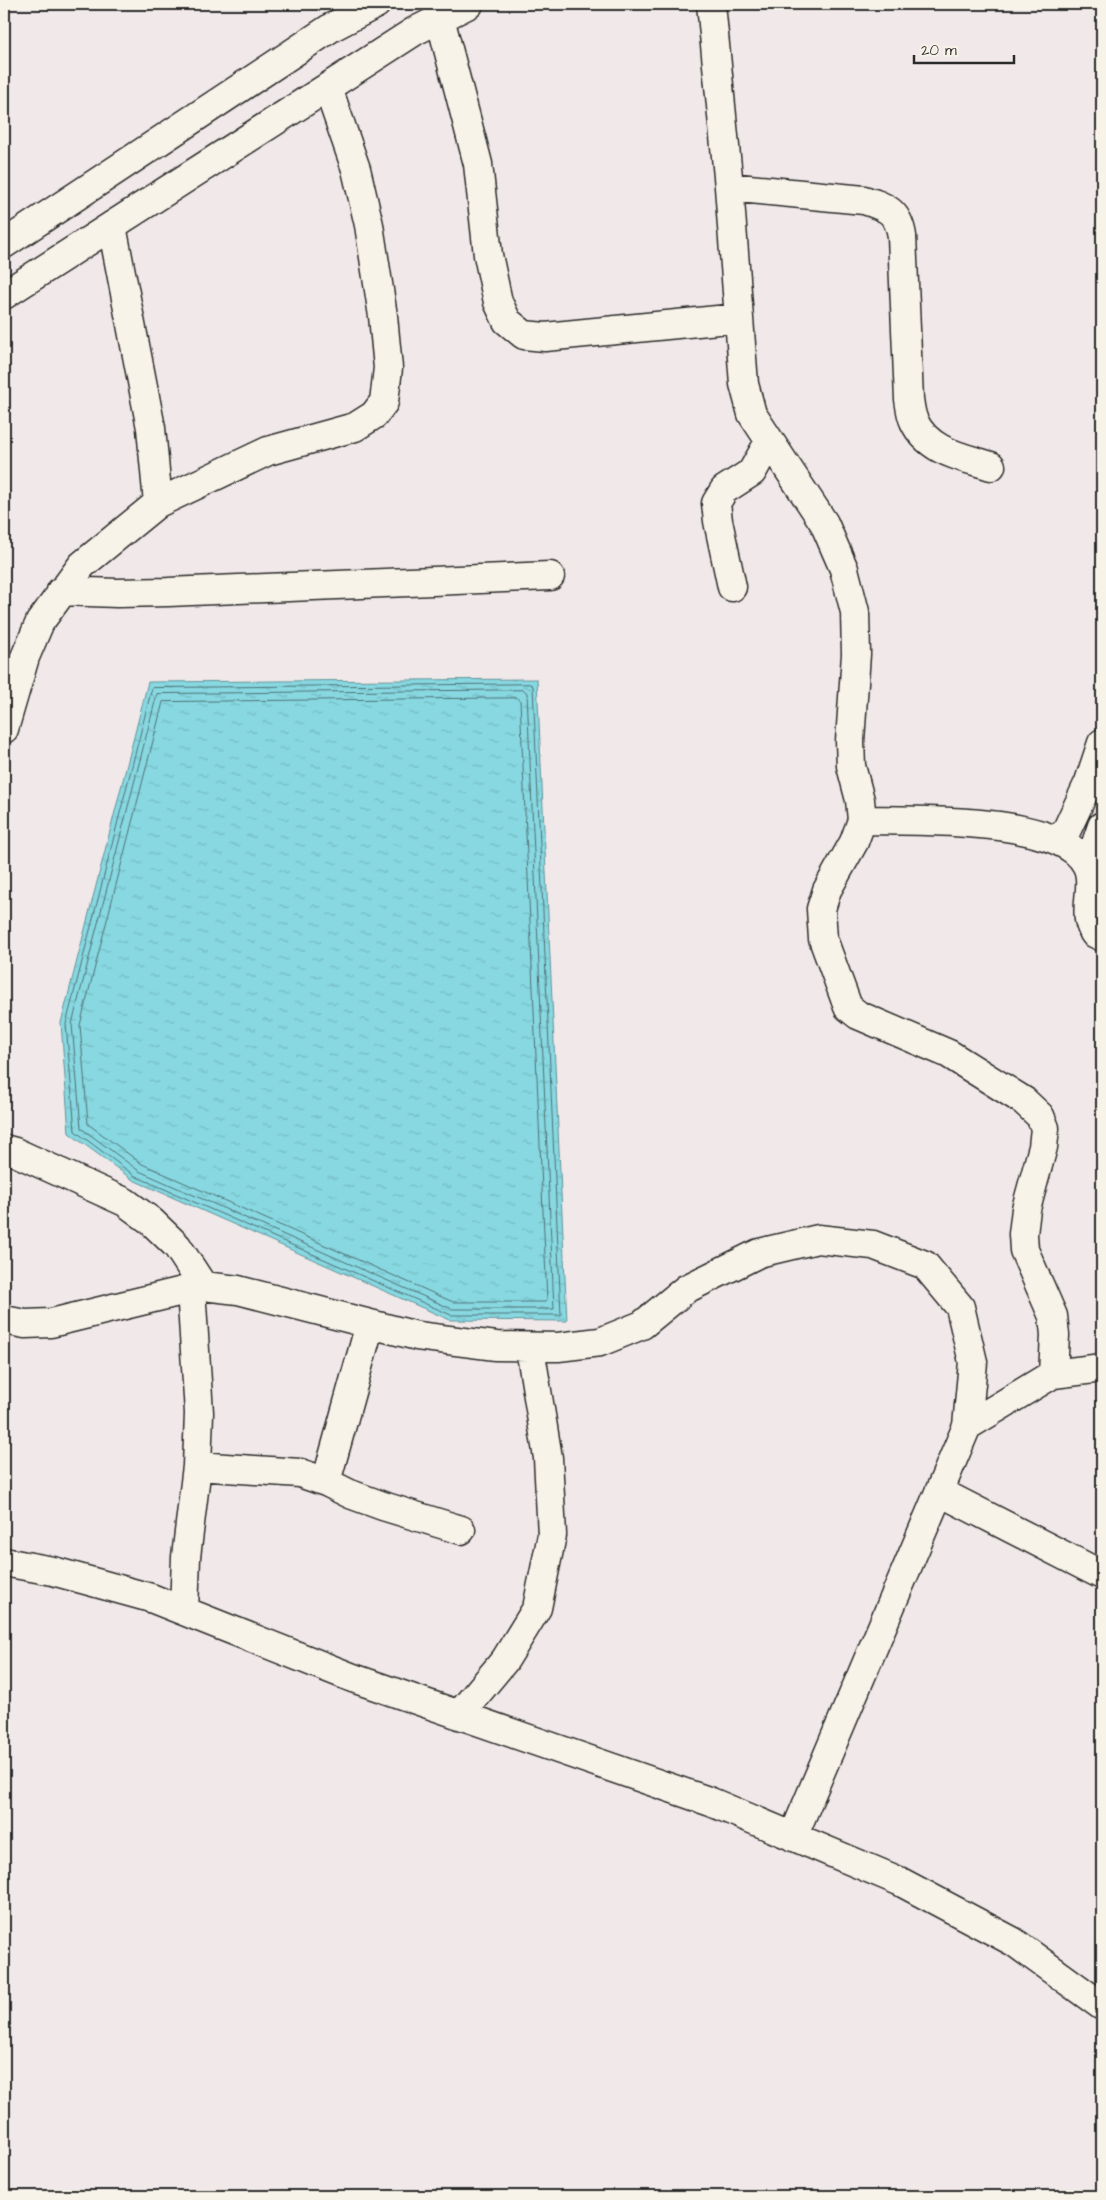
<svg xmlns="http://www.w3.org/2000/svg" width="1106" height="2200" viewBox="0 0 1106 2200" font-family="'Architects Daughter',sans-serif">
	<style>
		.water { fill: url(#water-ripples); stroke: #629398 }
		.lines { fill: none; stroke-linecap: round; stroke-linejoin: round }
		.shore { stroke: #507074; stroke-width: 1 }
		.street-casing { stroke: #2b2b2b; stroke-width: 31 }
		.secondary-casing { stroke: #2b2b2b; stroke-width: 31 }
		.street { stroke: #f7f3e8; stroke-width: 28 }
		.secondary { stroke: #f7f3e8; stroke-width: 28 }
	</style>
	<defs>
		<pattern id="water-ripples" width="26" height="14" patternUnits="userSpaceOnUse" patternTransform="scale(1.25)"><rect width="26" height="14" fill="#87d8e1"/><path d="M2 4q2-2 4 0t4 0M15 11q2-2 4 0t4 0" fill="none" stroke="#75bac1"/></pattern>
	</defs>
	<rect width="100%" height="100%" fill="#f1e8e9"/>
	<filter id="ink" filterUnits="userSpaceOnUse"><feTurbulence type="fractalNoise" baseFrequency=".02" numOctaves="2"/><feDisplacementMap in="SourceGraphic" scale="10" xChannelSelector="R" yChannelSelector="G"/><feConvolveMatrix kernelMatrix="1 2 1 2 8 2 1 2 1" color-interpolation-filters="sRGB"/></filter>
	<g filter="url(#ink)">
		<path class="water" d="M537,679L567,1321L450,1320L133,1180L69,1133L61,1023L148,682Z"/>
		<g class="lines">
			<path class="shore" d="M530,684L533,686L561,1315H451L135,1176L75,1131L66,1024L152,688Z
				M524,690L527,693L554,1309H452L139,1171L81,1128L72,1024L157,694Z
				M517,698L520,700L547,1300L545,1302H453L142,1164L88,1124L80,1025L163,702Z"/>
			<g class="street-casing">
				<path id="street" d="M711,4L729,187L744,384L752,414L824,523L844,569L855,612L856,654L850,741L851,766L860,800L862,820L854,842L827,890L821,909L823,939L848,1007L858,1015L949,1054L1024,1101L1040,1116L1045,1128L1043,1147L1026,1209L1023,1234L1024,1250L1053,1316L1055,1335L1053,1374L967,1426
					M440,18L478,164L488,255L498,302L507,321L524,335L545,337L738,318
					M729,187L864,200C886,207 898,211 902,236L909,399C910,406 911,415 914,421C928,452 963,457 991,466
					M112,226L151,428L158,503
					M732,587L718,521L716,503L724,490L752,472L769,442
					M61,591L117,593L168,592L550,576
					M4,729L25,657L40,622L82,565L158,503L268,451L355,427L374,415L384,402L388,368L383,316L369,225L356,169L328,88
					M862,820C911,821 1064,815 1087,866C1095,882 1086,901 1089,919C1089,923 1092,929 1094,933L1102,937
					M1061,842L1089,782L1102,743
					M1088,867L1102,826
					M4,1149L15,1152L125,1202L151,1221L177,1246L203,1286
					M4,1320L25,1324L51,1323L203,1286L238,1290L417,1336L496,1346L558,1347L600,1342L642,1325L686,1289L759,1253L818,1239L873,1245L925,1265L960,1307L973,1362L967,1426L793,1837
					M1053,1374L1102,1368
					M197,1466L300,1473L326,1482L350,1494L383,1506L461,1530
					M326,1482L370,1324
					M940,1492L1102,1575
					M4,1562L53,1571L151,1598L353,1678L711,1802L899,1881L1014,1942L1102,2006
					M184,1611L186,1557L197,1466L199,1413L191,1289
					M459,1715L505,1660L537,1608L552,1535L548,1458L530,1348"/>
			</g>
			<g class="secondary-casing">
				<path id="secondary" d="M4,244L332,27L376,4
					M4,295L415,31L469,4"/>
			</g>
			<use href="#street" class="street"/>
			<use href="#secondary" class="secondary"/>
		</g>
	</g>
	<rect width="1106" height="2200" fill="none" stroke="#f7f3e8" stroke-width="20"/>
	<rect x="10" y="10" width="1086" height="2180" fill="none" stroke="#2b2b2b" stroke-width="2" filter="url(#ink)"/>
	<path d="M914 55v8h100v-8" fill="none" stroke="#2b2b2b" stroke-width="2.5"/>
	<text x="921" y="55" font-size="15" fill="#2b2b2b" stroke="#f7f3e8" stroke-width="4" paint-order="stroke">20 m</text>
</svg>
